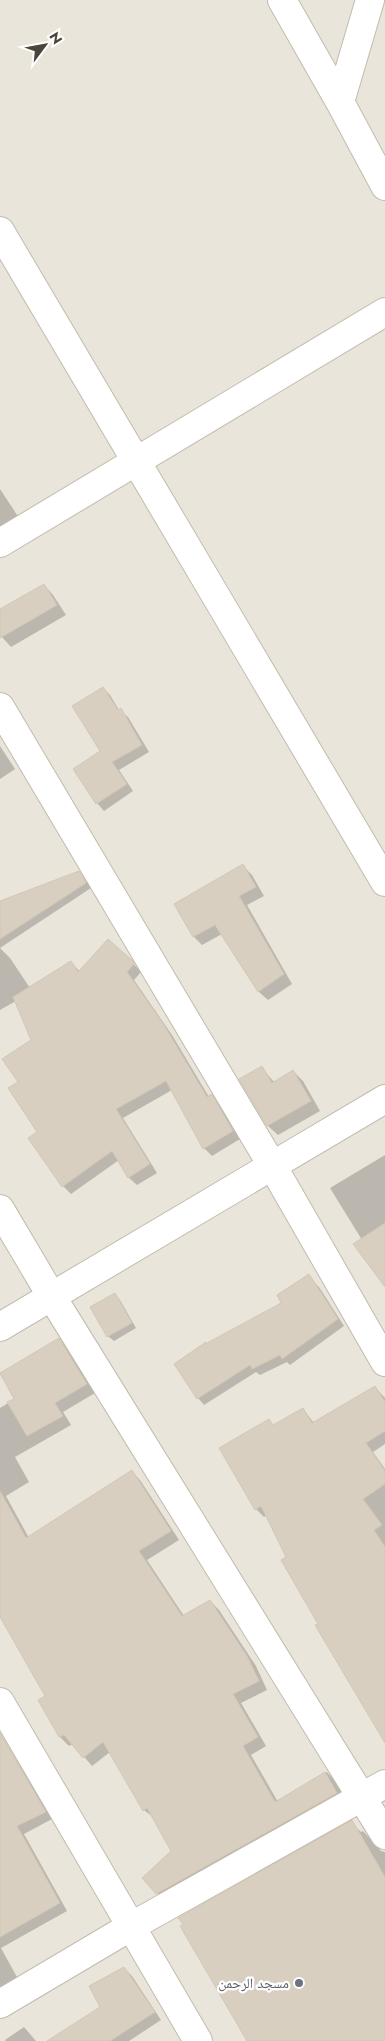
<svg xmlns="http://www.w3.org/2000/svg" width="385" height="2041" viewBox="0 0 385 2041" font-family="Jost,'Noto Naskh Arabic',sans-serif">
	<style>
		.residential { fill: #eae5da }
		.shadow { fill: #0003 }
		.building { fill: #d8cfc1; stroke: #d3c7b4 }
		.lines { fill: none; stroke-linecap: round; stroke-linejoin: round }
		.minor-casing { stroke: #c2bbae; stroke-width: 30 }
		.minor { stroke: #fff; stroke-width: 28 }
		.worship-dot { fill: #6b7280; stroke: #fff; stroke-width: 2 }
		.labels { text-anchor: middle; stroke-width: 4.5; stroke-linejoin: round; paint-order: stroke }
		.worship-label { font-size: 14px; fill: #5b616d; stroke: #fff; text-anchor: end }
	</style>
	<rect width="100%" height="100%" fill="#f6f3ec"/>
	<path class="residential" d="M0,0H385V2041H0Z"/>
	<path class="shadow" d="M0,489L23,524L0,539Z
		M44,585L53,595L66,615L11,647L0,635V610Z
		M103,688L110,695L119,710L128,717L149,752L119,770L133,791L104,811L97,803L74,769L101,751Z
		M0,746L15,769L0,779Z
		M243,866L252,875L264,896L247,905L292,984L268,1000L259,992L222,934L202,945L194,937Z
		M79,872L91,888L0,948L10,958L30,988L71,962L80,972L132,962L141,972L134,980L172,1035L209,1097L211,1096L220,1104L240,1139L212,1156L204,1148L172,1090L123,1118L157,1173L137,1185L128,1177L119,1160L71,1194L63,1186L19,1082L32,1041L16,1001L0,1010V902Z
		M261,1067L274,1082L293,1071L303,1081L320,1111L278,1135L268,1126L241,1079Z
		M385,1155V1285L362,1240L330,1188Z
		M311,1280L319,1287L344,1326L290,1365L287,1362L260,1375L256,1372L204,1405L198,1398L283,1303Z
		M115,1295L120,1300L136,1328L114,1341L108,1336Z
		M59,1339L67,1348L95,1393L63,1412L71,1425L15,1457L29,1482L6,1496L29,1538L132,1472L140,1480L179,1540L147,1560L184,1616L210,1601L219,1610L256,1666L267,1690L241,1703L266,1746L251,1755L278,1802L327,1772L335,1781L346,1798L166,1902L144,1878L173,1851L154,1818L144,1810L110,1752L92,1766L73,1744L69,1746L60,1737L40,1700L46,1697L0,1615V1408L15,1399L0,1374Z
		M375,1387L385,1398V1444L373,1452L385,1469V1715L320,1624L267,1515L264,1517L256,1509L269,1420L274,1426L303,1409L314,1423Z
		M0,1733L52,1819L24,1834L67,1911L1,1948L18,1979L0,1989Z
		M358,1829L361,1832L363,1831L381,1851L385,1852V2041H248L282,1874Z
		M124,1968L132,1976L161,2020L129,2041H55L102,2007Z
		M24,2027L36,2041H6L5,2040Z"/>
	<path class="building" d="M44,584L57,605L0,638V609Z
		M103,687L118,710L121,708L142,745L112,762L127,784L96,804L73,769L100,751L72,706Z
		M243,864L256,887L239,896L284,974L258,992L215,925L193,937L174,904Z
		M79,871L86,883L0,939V901Z
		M108,939L133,961L134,964L127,972L164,1025L207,1097L212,1094L233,1131L203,1149L166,1081L116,1109L150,1164L128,1178L112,1151L62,1187L28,1138L37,1132L8,1088L18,1082L2,1059L31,1040L13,997L71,961L78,972Z
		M262,1066L272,1083L293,1070L311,1101L267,1126L239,1079Z
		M385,1223V1287L353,1244Z
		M309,1274L338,1319L282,1359L280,1355L252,1369L250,1365L197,1399L174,1364L206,1342L207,1343L281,1303L277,1295Z
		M115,1293L132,1323L107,1337L90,1307Z
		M59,1338L87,1384L55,1403L63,1416L27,1436L7,1402L14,1399L0,1373Z
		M375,1386L385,1402V1431L366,1443L385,1471V1484L363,1499L382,1525L374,1530L385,1547V1743L315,1625L318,1624L281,1560L286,1557L261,1506L255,1510L219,1448L269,1419L273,1425L303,1408L312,1423Z
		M132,1470L171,1531L139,1551L182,1616L210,1600L247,1656L259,1681L233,1694L258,1737L243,1746L275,1802L325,1772L337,1793L156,1894L142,1878L171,1851L147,1808L143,1811L103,1742L83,1758L64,1735L59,1737L38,1700L45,1696L0,1617V1491L26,1538Z
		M0,1733L46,1812L17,1826L60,1903L0,1937Z
		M352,1820L385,1877V2041H247L180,1926L183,1924L178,1918Z
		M124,1967L155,2012L110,2041H47L100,2007L89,1986Z"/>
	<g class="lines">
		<g class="minor-casing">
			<path id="minor" d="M282,0L340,102L385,186
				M340,102L370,0
				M0,231L385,882
				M0,543L385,312
				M0,707L273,1167L385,1362
				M0,1209L52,1297L385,1835
				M0,1327L385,1099
				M0,1702L198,2041
				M0,2004L130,1927L385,1784"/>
		</g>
		<use href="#minor" class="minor"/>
	</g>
	<circle class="worship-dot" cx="299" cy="1983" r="5"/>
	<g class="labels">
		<g class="worship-label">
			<text x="289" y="1988">مسجد الرحمن</text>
		</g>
	</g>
	<g transform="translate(45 45) rotate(58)" stroke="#ffffff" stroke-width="4" paint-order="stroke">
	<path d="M0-4L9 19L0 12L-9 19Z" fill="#4b4439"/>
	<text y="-8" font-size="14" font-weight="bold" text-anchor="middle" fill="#4b4439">N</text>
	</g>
</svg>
